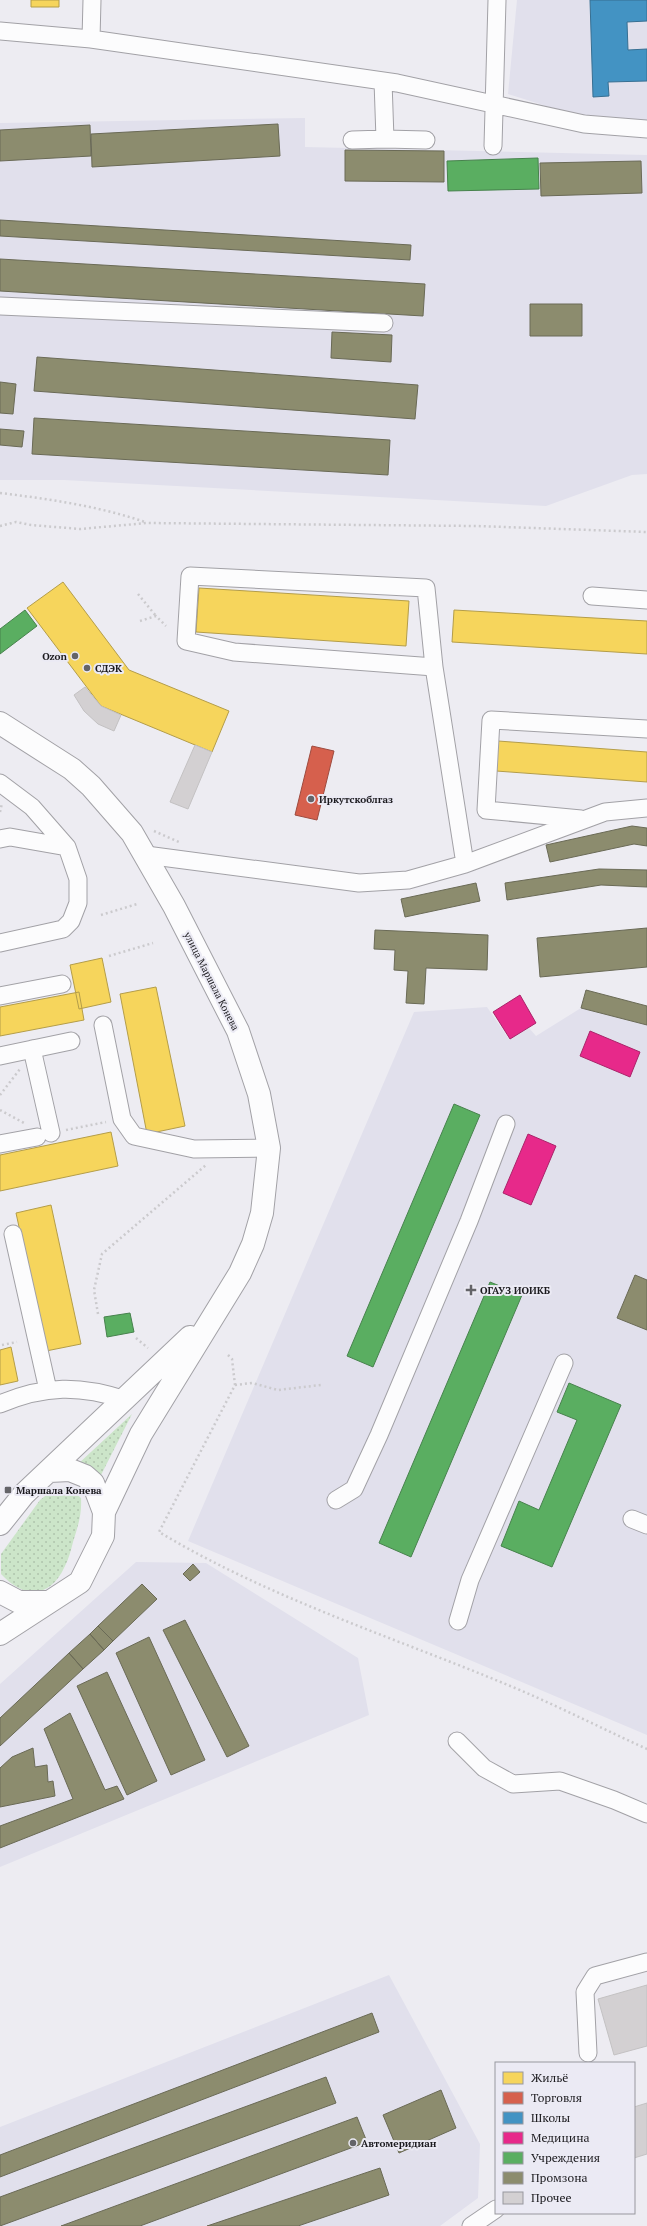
<svg xmlns="http://www.w3.org/2000/svg" width="647" height="2226" viewBox="0 0 647 2226" font-family="'PT Serif',serif">
	<style>
		.built { fill: #e1e0ec }
		.grass { fill: url(#grass-dots) }
		.homes { fill: #f6d55c; stroke: #b49d49 }
		.shops { fill: #d6604d; stroke: #9e4b3f }
		.schools { fill: #4393c3; stroke: #376f92 }
		.health { fill: #e7298a; stroke: #aa246a }
		.public { fill: #5aae61; stroke: #47824d }
		.industry { fill: #8c8c6e; stroke: #6a6a56 }
		.building { fill: #d3d0d2; stroke: #c3c1c2 }
		.lines { fill: none; stroke-linecap: round; stroke-linejoin: round }
		.minor-casing { stroke: #a2a1a6; stroke-width: 19 }
		.major-casing { stroke: #a2a1a6; stroke-width: 24 }
		.path { stroke: #cbcacd; stroke-width: 2.5; stroke-dasharray: 2 3; stroke-linecap: butt }
		.minor { stroke: #fcfcfd; stroke-width: 17 }
		.major { stroke: #fcfcfd; stroke-width: 22 }
		.poi-dot { fill: #646468; stroke: #ebeaf4; stroke-width: 1.5 }
		.labels { text-anchor: middle; stroke-width: 4; stroke-linejoin: round; paint-order: stroke }
		.poi-label { font-size: 10px; font-weight: bold; fill: #1b1a1e; stroke: #ebeaf4; text-anchor: start }
		.street-label { font-size: 10px; fill: #1b1a1e; stroke: #ebeaf4 }
	</style>
	<defs>
		<pattern id="grass-dots" width="8" height="8" patternUnits="userSpaceOnUse"><rect width="8" height="8" fill="#cce5c9"/><path d="M2 2h.1M6 6h.1" fill="none" stroke="#afc4ac" stroke-width="1.8" stroke-linecap="round"/></pattern>
	</defs>
	<rect width="100%" height="100%" fill="#edecf2"/>
	<path class="built" d="M517,0H647V122L588,119L508,94Z
		M305,118V147L647,155V474L632,475L546,506L64,480H0V123Z
		M487,1007L509,1039L529,1028L536,1036L581,1008L647,1025V1735L188,1541L414,1012Z
		M136,1562L206,1563L358,1658L369,1715L0,1867V1684Z
		M389,1975L480,2144L478,2198L440,2226H0V2127Z"/>
	<path class="grass" d="M132,1414L100,1477L78,1464Z
		M68,1487L81,1498C82,1514 78,1526 73,1542C71,1550 69,1558 65,1566C50,1599 24,1599 1,1574V1554L40,1500L53,1490Z"/>
	<path class="homes" d="M31,0H59V7H31Z
		M63,582L129,670L229,711L212,752L101,706L27,608Z
		M199,588L409,601L406,646L196,632Z
		M454,610L647,621V654L452,642Z
		M498,741L647,752V782L496,771Z
		M102,958L111,1002L79,1009L70,965Z
		M156,987L185,1126L147,1134L120,994Z
		M79,992L84,1020L0,1036V1007Z
		M111,1132L118,1166L0,1191V1155Z
		M51,1205L81,1344L46,1351L16,1213Z
		M11,1347L18,1381L0,1385V1350Z"/>
	<path class="shops" d="M312,746L334,751L317,820L295,815Z"/>
	<path class="schools" d="M590,0H647V21L627,22L628,50L647,49V81L608,82L609,96L593,97Z"/>
	<path class="health" d="M520,995L536,1023L510,1039L493,1012Z
		M590,1031L640,1052L630,1077L580,1056Z
		M528,1134L556,1146L531,1205L503,1193Z"/>
	<path class="public" d="M538,158L539,189L448,191L447,161Z
		M25,610L37,626L0,654V629Z
		M454,1104L480,1115L373,1367L347,1356Z
		M490,1282L522,1295L411,1557L379,1543Z
		M130,1313L134,1332L107,1337L104,1317Z
		M569,1383L621,1405L552,1567L501,1546L519,1501L539,1510L577,1420L557,1412Z"/>
	<path class="industry" d="M278,124L280,156L92,167L91,134Z
		M90,125L91,156L0,161V130Z
		M345,150L444,151V182L345,181Z
		M641,161L642,193L541,196L540,163Z
		M0,220L411,245L410,260L0,236Z
		M0,259L425,284L423,316L0,291Z
		M530,304H582V336H530Z
		M332,332L392,335L391,362L331,358Z
		M37,357L418,385L415,419L34,391Z
		M0,382L16,384L13,414L0,413Z
		M34,418L390,440L388,475L32,454Z
		M0,429L24,431L22,447L0,445Z
		M632,826L647,828V846L634,844L550,862L546,845Z
		M599,869L647,870V887L601,885L507,900L505,883Z
		M476,883L480,901L405,917L401,899Z
		M647,928V967L540,977L537,938Z
		M375,930L488,935L487,970L426,968L424,1004L406,1003L408,971L394,970L395,950L374,949Z
		M586,990L647,1006V1025L581,1008Z
		M635,1275L647,1280V1330L617,1318Z
		M193,1564L200,1572L190,1581L183,1574Z
		M142,1584L157,1599L113,1641L98,1626Z
		M185,1620L249,1746L227,1757L163,1630Z
		M98,1626L113,1641L104,1650L90,1634Z
		M90,1634L104,1650L83,1669L69,1653Z
		M149,1637L205,1760L171,1775L116,1653Z
		M69,1653L83,1669L0,1746V1718Z
		M107,1672L157,1781L127,1795L77,1686Z
		M70,1713L105,1790L117,1786L124,1799L0,1848V1826L73,1799L44,1729Z
		M33,1748L35,1767L47,1765L48,1782L53,1781L55,1796L0,1807V1768L12,1757Z
		M372,2013L379,2032L0,2177V2155Z
		M326,2077L336,2103L0,2226V2197Z
		M441,2090L456,2128L399,2153L383,2115Z
		M357,2117L367,2142L140,2226H61Z
		M380,2168L389,2195L298,2226H207Z"/>
	<path class="building" d="M85,687L101,706L121,715L114,731L98,724L84,711L74,695Z
		M195,745L212,752L188,809L170,802Z
		M647,1985V2046L614,2055L598,1999Z
		M647,2103V2154L634,2158V2107Z"/>
	<g class="lines">
		<g class="minor-casing">
			<path id="minor" d="M0,31L91,39L397,83L584,124L647,129
				M91,39L92,0
				M385,139L426,140
				M352,140L385,139L383,81
				M493,146L497,0
				M0,306L384,323
				M592,596L647,600
				M434,667L234,652L186,641L190,576L426,588L434,667L465,864
				M0,783L32,807L67,847L78,879V903L71,921L63,929L0,943
				M581,819L486,810L491,720L647,729
				M0,839L10,837L67,847
				M146,855L359,883L408,880L465,864L605,812L647,808
				M0,996L62,984
				M103,1025L122,1119L134,1136L194,1149L269,1148
				M32,1049L51,1133
				M0,1056L71,1041
				M0,1144L37,1137
				M13,1234L48,1390
				M0,1404C45,1385 80,1385 126,1400
				M336,1500L354,1489L379,1435L469,1221L506,1124
				M632,1519L647,1525
				M458,1621L470,1580L564,1363
				M457,1741L484,1768L513,1784L560,1781L614,1800L647,1814
				M588,2053L585,1992L595,1976L647,1962
				M471,2226L496,2209"/>
		</g>
		<g class="major-casing">
			<path id="major" d="M0,723L72,769L91,786L132,833L174,906L238,1031L259,1094L269,1148L262,1213L253,1244L240,1273L141,1434L104,1512
				M0,1524L24,1494L190,1337
				M0,1592L19,1602H46
				M0,1634L80,1582L103,1536L104,1512L93,1483L85,1476L70,1470L49,1471"/>
		</g>
		<path class="path" d="M0,493C49,499 98,506 145,522
			M0,526L16,522L31,525L80,529L147,523L476,526L647,532
			M138,594L156,616
			M140,621L156,616L166,626
			M0,812L2,803
			M154,831L179,842
			M101,915L137,904
			M109,956L153,943
			M0,1095L20,1069
			M0,1110L24,1123
			M66,1130L106,1122
			M98,1314L94,1290L102,1254L206,1165
			M136,1338L148,1348
			M2,1345L17,1342
			M228,1355L232,1359L235,1385L159,1532C271,1599 396,1638 515,1688C560,1707 603,1729 647,1749
			M235,1385L252,1383L278,1390L321,1385"/>
		<use href="#minor" class="minor"/>
		<use href="#major" class="major"/>
	</g>
	<g class="poi-dot">
		<circle cx="75" cy="656" r="4"/>
		<circle cx="87" cy="668" r="4"/>
		<circle cx="311" cy="799" r="4"/>
		<path d="M469 1284h4v4h4v4h-4v4h-4v-4h-4v-4h4z"/>
		<rect x="4" y="1486" width="8" height="8" rx="2"/>
		<circle cx="353" cy="2143" r="4"/>
	</g>
	<g class="labels">
		<g class="poi-label">
			<text x="67" y="660" text-anchor="end">Ozon</text>
			<text x="95" y="672">СДЭК</text>
			<text x="319" y="803">Иркутскоблгаз</text>
			<text x="480" y="1294">ОГАУЗ ИОИКБ</text>
			<text x="16" y="1494">Маршала Конева</text>
			<text x="361" y="2147">Автомеридиан</text>
		</g>
		<g class="street-label">
			<text transform="translate(212 981) rotate(63)" y="4">улица Маршала Конева</text>
		</g>
	</g>
	<rect x="495" y="2062" width="140" height="152" fill="#ebeaf4" stroke="#98979e"/>
	<rect x="503" y="2072" width="20" height="12" fill="#f6d55c" stroke="#98979e"/>
	<text x="531" y="2082" font-size="12" fill="#1b1a1e">Жильё</text>
	<rect x="503" y="2092" width="20" height="12" fill="#d6604d" stroke="#98979e"/>
	<text x="531" y="2102" font-size="12" fill="#1b1a1e">Торговля</text>
	<rect x="503" y="2112" width="20" height="12" fill="#4393c3" stroke="#98979e"/>
	<text x="531" y="2122" font-size="12" fill="#1b1a1e">Школы</text>
	<rect x="503" y="2132" width="20" height="12" fill="#e7298a" stroke="#98979e"/>
	<text x="531" y="2142" font-size="12" fill="#1b1a1e">Медицина</text>
	<rect x="503" y="2152" width="20" height="12" fill="#5aae61" stroke="#98979e"/>
	<text x="531" y="2162" font-size="12" fill="#1b1a1e">Учреждения</text>
	<rect x="503" y="2172" width="20" height="12" fill="#8c8c6e" stroke="#98979e"/>
	<text x="531" y="2182" font-size="12" fill="#1b1a1e">Промзона</text>
	<rect x="503" y="2192" width="20" height="12" fill="#d3d0d2" stroke="#98979e"/>
	<text x="531" y="2202" font-size="12" fill="#1b1a1e">Прочее</text>
</svg>
